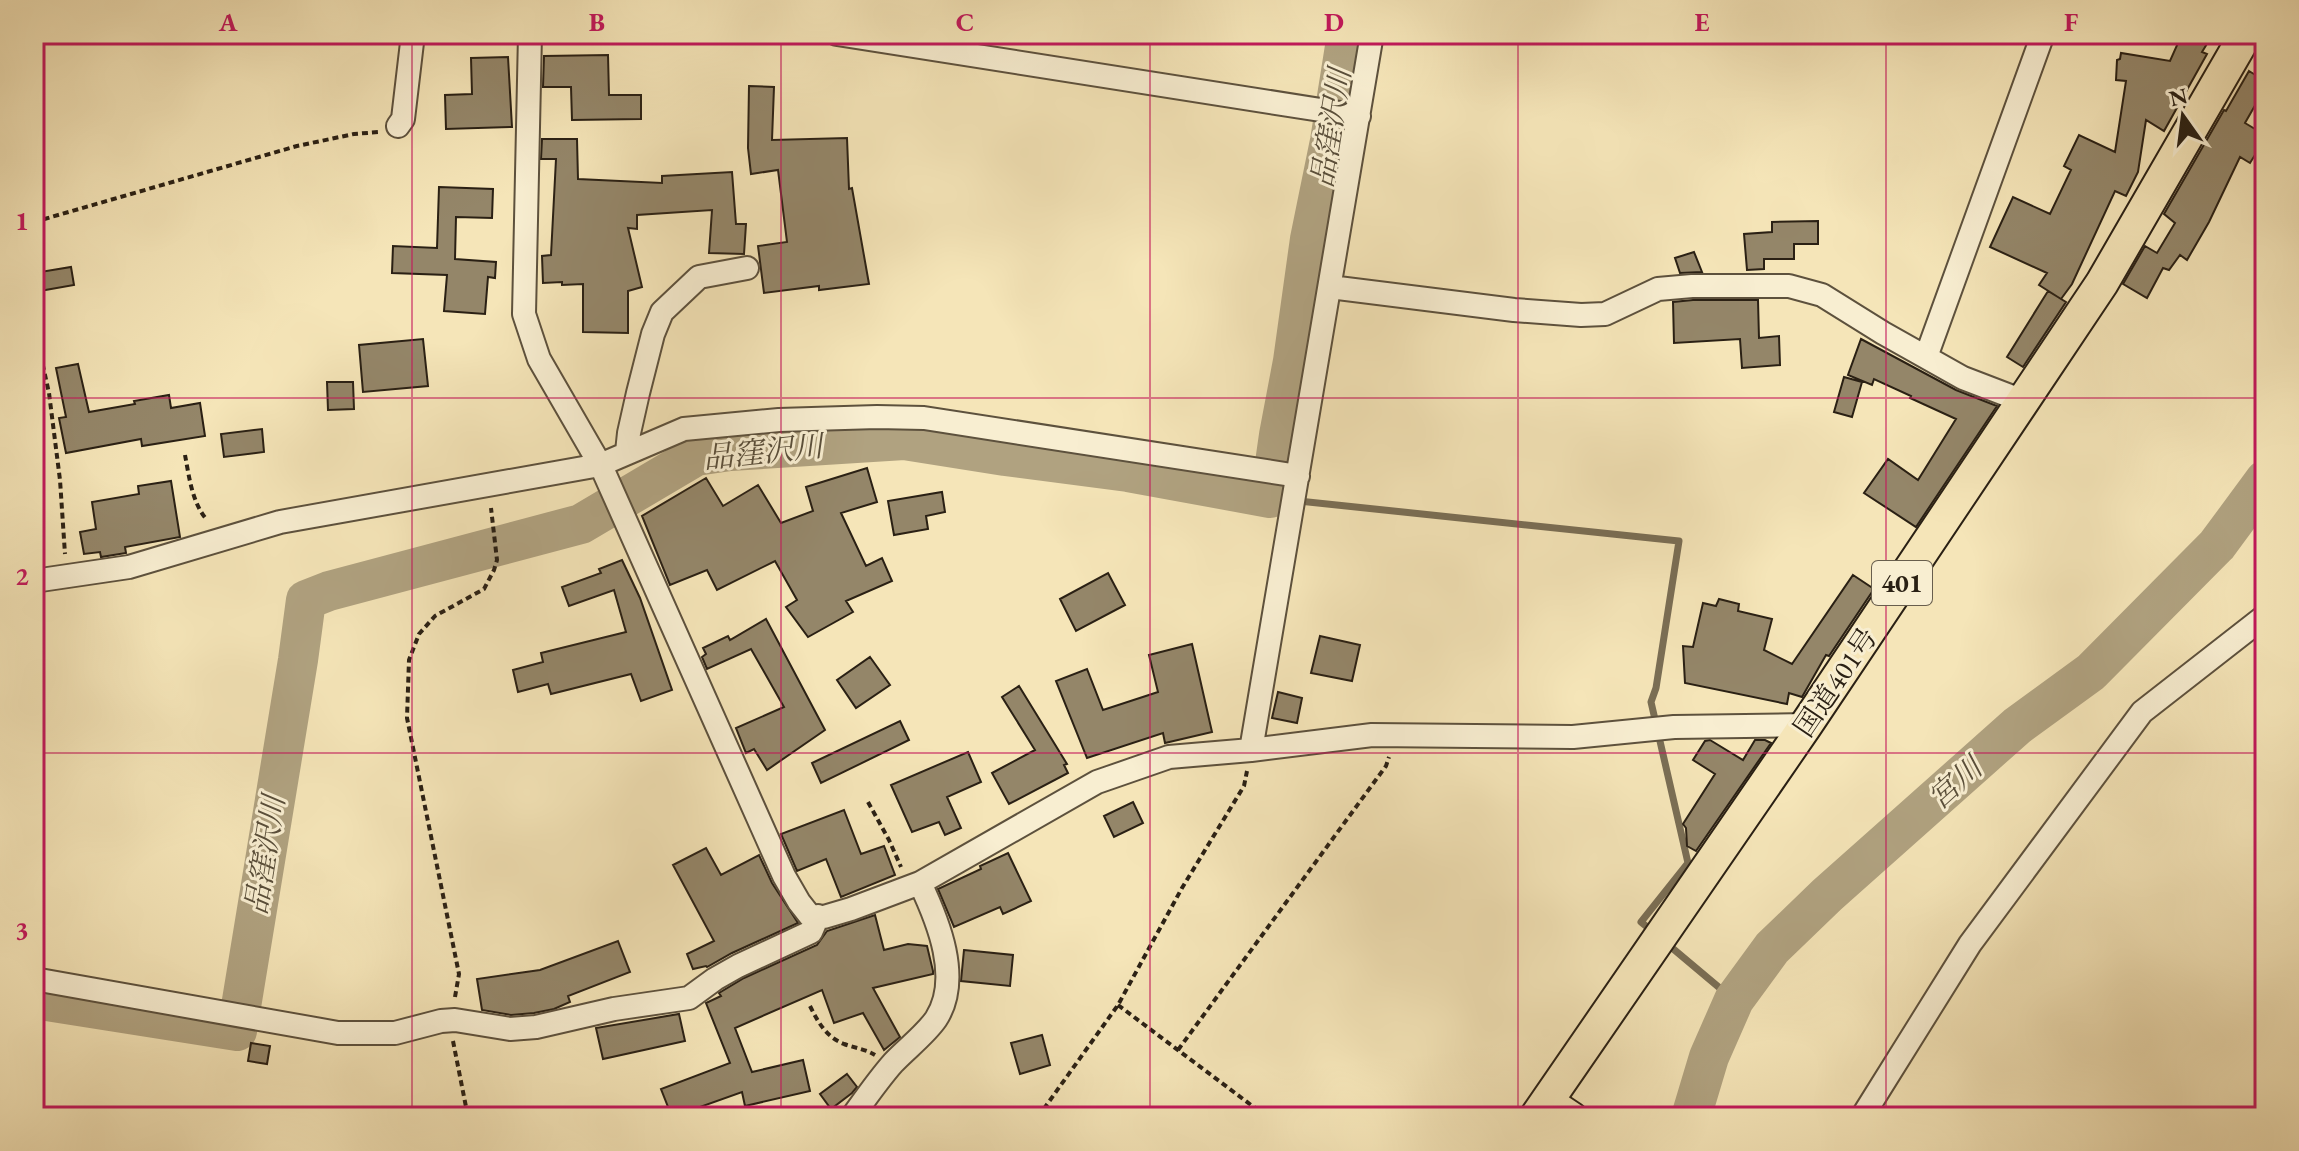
<svg xmlns="http://www.w3.org/2000/svg" width="2299" height="1151" viewBox="0 0 2299 1151" font-family="'EB Garamond','Noto Serif JP',serif">
	<style>
		.lines { fill: none; stroke-linecap: round; stroke-linejoin: round }
		.stream { stroke: #7a6e55; stroke-width: 7 }
		.river { stroke: #b0a280; stroke-width: 40 }
		.building { fill: #948669; stroke: #2a2014; stroke-width: 2 }
		.minor-casing { stroke: #5d513d; stroke-width: 26 }
		.major-casing { stroke: #2a2014; stroke-width: 32 }
		.highway-casing { stroke: #2a2014; stroke-width: 36 }
		.path { stroke: #2a2014; stroke-width: 4; stroke-dasharray: 6 4; stroke-linecap: butt }
		.minor { stroke: #f8eed1; stroke-width: 22 }
		.major { stroke: #f5e5b8; stroke-width: 28 }
		.highway { stroke: #f5e5b8; stroke-width: 32 }
		.grid { fill: none; stroke: #c2185b; stroke-width: 2; stroke-opacity: 0.55 }
		.labels { text-anchor: middle; stroke-width: 6; stroke-linejoin: round; paint-order: stroke }
		.shield { fill: #f8eed1; stroke: #685e4d; stroke-width: 2 }
		.shield-label { font-size: 26px; font-weight: bold; fill: #2a2014 }
		.street-label { font-size: 28px; fill: #2a2014; stroke: #f8eed1 }
		.water-label { font-size: 30px; font-style: italic; fill: #594e3a; stroke: #f8eed1 }
		.neatline { fill: none; stroke: #c2185b; stroke-width: 3 }
		.grid-label { font-size: 26px; text-anchor: middle; font-weight: bold; fill: #c2185b }
	</style>
	<rect width="100%" height="100%" fill="#f5e5b8"/>
	<filter id="stains"><feTurbulence type="fractalNoise" baseFrequency=".0025" numOctaves="4"/><feColorMatrix values="0 0 0 0 .2 0 0 0 0 .09 0 0 0 0 .02 0 0 0 .5 -.17"/></filter>
	<radialGradient id="worn" r=".72"><stop offset=".6" stop-color="#630" stop-opacity="0"/><stop offset="1" stop-color="#630" stop-opacity=".3"/></radialGradient>
	<g class="lines">
		<path class="stream" d="M1270,498L1679,541L1656,688L1651,702L1688,863L1641,922L1652,931
			M1665,942L1734,1000"/>
		<path class="river" d="M34,999L237,1031L298,660L306,600L329,591L581,524L696,456L730,451L904,440L1005,456L1128,472L1270,498L1279,435L1293,361L1310,239L1330,141L1347,34
			M1691,1117L1709,1057L1734,1000L1772,948L1827,895L2017,726L2091,672L2217,545L2265,480"/>
	</g>
	<path class="building" d="M2182,34H2213L2202,52L2207,54L2164,131L2146,120L2138,172L2126,196L2115,191L2072,284L2061,299L2039,285L2047,273L1990,247L2013,197L2050,214L2071,170L2064,166L2079,135L2115,152L2126,81L2116,80L2117,60L2120,59L2121,53L2170,61Z
		M608,55L609,95H641V119L572,120L571,87H543L544,56Z
		M508,57L512,127L446,129L445,95L472,94L471,58Z
		M2249,71L2265,81V88L2245,123L2265,135V139L2250,163L2240,157L2209,222L2187,260L2180,255L2169,270L2163,268L2147,298L2123,284L2145,246L2157,253L2175,223L2164,214L2224,110L2226,111Z
		M749,86L774,87L772,140L847,138L849,189L852,188L869,284L819,290V286L764,293L758,246L787,242L778,170L751,174L748,148Z
		M542,139H577L578,179L662,183V176L732,172L736,224H746L744,254L709,253L712,210L637,215V229L628,228L642,287L628,291V333L583,332V284L562,285V282L543,283L542,256L551,255L556,159H541Z
		M439,187L493,189L492,218L456,217L455,259L496,262L495,278L488,277L485,314L444,311L447,275L392,273L393,246L437,248Z
		M1818,221V244H1794V259H1764V269L1747,270L1744,234L1772,232V222Z
		M1694,252L1702,272L1680,273L1675,258Z
		M71,267L74,285L34,292V273Z
		M2048,291L2066,302L2023,367L2007,357Z
		M1693,300H1758L1759,338L1779,336L1780,365L1742,368L1740,339L1674,343L1673,302Z
		M423,339L428,386L363,392L359,345Z
		M1861,339L1956,390L1997,406L1916,527L1864,493L1888,459L1918,480L1956,419L1910,398L1911,396L1874,379L1872,385L1848,375Z
		M78,364L89,412L135,404L134,401L169,395L171,408L200,403L205,436L142,446L141,439L66,453L59,418L66,417L56,368Z
		M1844,377L1862,382L1852,417L1834,412Z
		M327,382H353L354,409L328,410Z
		M262,429L264,452L224,457L221,434Z
		M867,468L877,502L841,513L866,566L882,558L892,581L846,601L853,612L808,637L786,607L797,600L775,561L717,590L707,570L670,585L642,516L706,478L723,506L758,485L781,523L813,511L806,487Z
		M171,481L180,537L125,547L126,553L101,557L100,552L84,554L80,532L96,529L92,502L139,494L138,486Z
		M942,492L945,512L926,516L928,529L894,535L888,501Z
		M622,560L640,598L672,690L641,701L631,674L551,694L548,684L518,692L513,670L543,662L541,653L626,632L614,590L569,606L562,587L601,573L599,569Z
		M1108,573L1125,605L1076,631L1060,599Z
		M1853,575L1874,589L1829,656L1826,655L1802,697L1789,693L1787,704L1685,683L1683,646L1693,647L1703,603L1716,606L1719,599L1739,604L1738,611L1772,619L1764,650L1792,664Z
		M766,619L825,730L767,770L754,749L746,753L736,728L784,707L751,649L707,669L702,657L706,654L703,648L728,636L730,640Z
		M1320,636L1360,645L1352,681L1311,673Z
		M1192,644L1212,732L1165,743L1163,733L1087,758L1056,681L1087,669L1103,710L1158,692L1149,655Z
		M870,657L890,685L856,708L837,680Z
		M1019,686L1067,764L1064,765L1068,773L1009,804L992,773L1035,750L1002,697Z
		M1278,692L1302,698L1297,723L1272,718Z
		M900,721L909,740L821,783L812,763Z
		M1710,740L1743,760L1755,740H1765L1771,743L1696,851L1687,846L1686,828L1683,824L1715,774L1693,760L1705,741Z
		M968,752L981,782L947,797L961,828L945,835L939,822L912,832L891,785Z
		M1133,802L1143,823L1114,837L1104,816Z
		M844,810L861,854L884,846L895,875L841,897L826,859L797,871L781,834Z
		M706,848L721,875L759,855L772,883L798,923L732,953L707,967L706,966L693,969L687,954L714,941L673,865Z
		M1008,853L1031,901L1003,914L1000,907L954,927L938,889L981,869L980,866Z
		M875,915L884,950L908,944L927,946L933,971V974L873,988L900,1037L884,1050L863,1013L834,1023L822,990L735,1028L752,1072L803,1060L810,1091L745,1106L742,1092L672,1117L661,1089L730,1063L706,1003L721,996L719,993L744,978L817,945L827,931Z
		M618,941L630,972L568,996L570,1002L554,1009L534,1013L511,1015L482,1010L477,979L540,970Z
		M964,950L1013,955L1010,986L961,981Z
		M679,1014L685,1041L603,1059L596,1028Z
		M1042,1035L1050,1065L1020,1074L1011,1043Z
		M251,1043L270,1046L267,1064L248,1061Z
		M847,1074L857,1087L852,1093L831,1109L820,1094Z"/>
	<g class="lines">
		<g class="minor-casing">
			<path id="minor" d="M530,34L524,314L539,359L602,468L784,876L799,902L810,916L824,917L851,909L920,883L1097,782L1169,757L1251,750L1372,735L1573,737L1674,727L1806,725
				M837,34L1359,116
				M398,126L403,119L413,34
				M1330,287L1514,310L1581,315L1605,314L1658,289L1692,286H1789L1822,295L1883,333L1963,378L2023,401
				M1926,357L2043,34
				M627,452L629,433L638,393L653,334L662,312L699,277L747,268
				M34,581L129,567L280,522L600,465L684,429L779,420L877,417L924,418L1298,476
				M1251,750L1372,34
				M34,979L338,1033H395L441,1021L455,1020L510,1029L536,1027L614,1009L689,998L715,979L738,966L811,932L818,916
				M852,1117C865,1099 878,1080 893,1063C906,1049 925,1035 936,1019C962,979 938,921 920,883
				M1862,1117L1970,944L2142,712L2265,616"/>
		</g>
		<g class="major-casing">
			<path id="major" d="M1549,1101L1573,1117"/>
		</g>
		<g class="highway-casing">
			<path id="highway" d="M1536,1117L1806,725L2102,283L2246,34"/>
		</g>
		<path class="path" d="M34,222L297,146L354,134L379,132
			M34,325L49,393L60,480L65,554
			M185,455C189,476 192,503 207,520
			M868,802L889,840L901,867
			M455,997L459,974L407,718L409,660L419,634L435,616L484,589L494,570L497,560L491,508
			M1118,1005L1267,1117
			M810,1006C818,1022 826,1037 844,1044C855,1048 865,1049 875,1055
			M453,1041L468,1117
			M1178,1050L1386,766L1389,757
			M1038,1117L1118,1005L1182,888L1244,786L1247,771"/>
		<use href="#minor" class="minor"/>
		<use href="#major" class="major"/>
		<use href="#highway" class="highway"/>
	</g>
	<path class="grid" d="M412,34V1117M781,34V1117M1150,34V1117M1518,34V1117M1886,34V1117M34,398H2265M34,753H2265"/>
	<g class="labels">
		<rect class="shield" x="1872" y="561" width="60" height="44" rx="6"/>
		<g class="shield-label">
			<text x="1902" y="592">401</text>
		</g>
		<g class="street-label">
			<text transform="translate(1835 682) rotate(-56)" y="10">国道401号</text>
		</g>
		<g class="water-label">
			<text transform="translate(1331 128) rotate(-81)" y="10">品窪沢川</text>
			<text transform="translate(763 452) rotate(-6)" y="10">品窪沢川</text>
			<text transform="translate(1955 783) rotate(-42)" y="10">宮川</text>
			<text transform="translate(265 855) rotate(-81)" y="10">品窪沢川</text>
		</g>
	</g>
	<rect width="2299" height="1151" fill="none" stroke="#f5e5b8" stroke-width="88"/>
	<g transform="translate(2183 116) rotate(346)" stroke="#f8eed1" stroke-width="6" paint-order="stroke">
	<path d="M0-6L14 30L0 20L-14 30Z" fill="#2a2014"/>
	<text y="-12" font-size="22" font-weight="bold" text-anchor="middle" fill="#2a2014">N</text>
	</g>
	<rect x="44" y="44" width="2211" height="1063" class="neatline"/>
	<g class="grid-label">
		<text x="228" y="31">A</text>
		<text x="597" y="31">B</text>
		<text x="965" y="31">C</text>
		<text x="1334" y="31">D</text>
		<text x="1702" y="31">E</text>
		<text x="2071" y="31">F</text>
		<text x="22" y="230">1</text>
		<text x="22" y="585">2</text>
		<text x="22" y="939">3</text>
	</g>
	<rect width="100%" height="100%" filter="url(#stains)"/>
	<rect width="100%" height="100%" fill="url(#worn)"/>
</svg>
